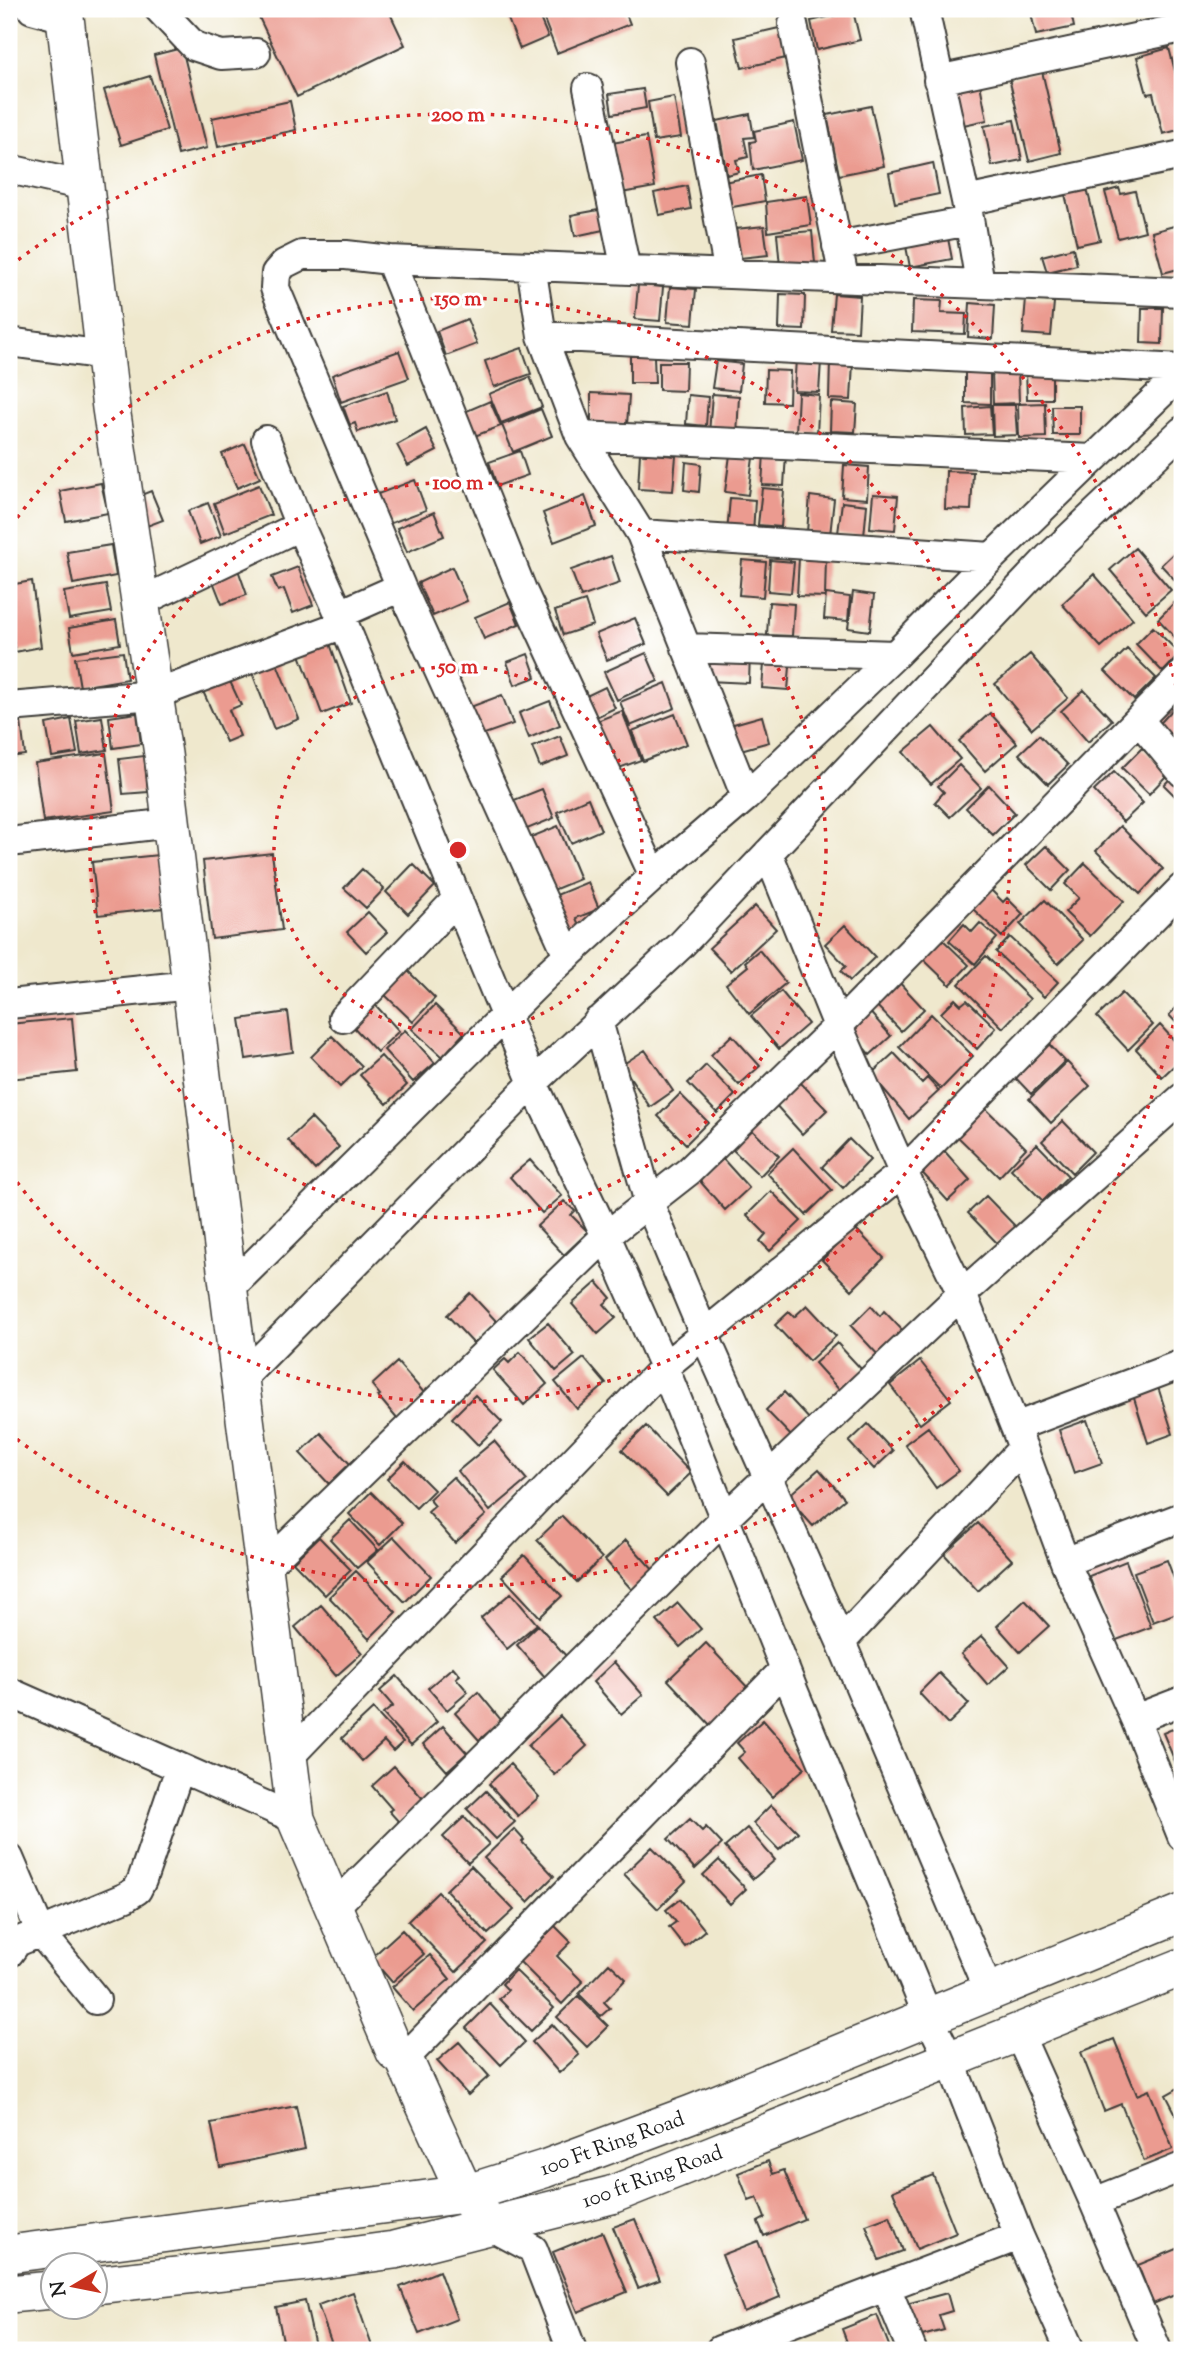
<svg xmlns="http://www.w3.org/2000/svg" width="1191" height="2359" viewBox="0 0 1191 2359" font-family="'Sorts Mill Goudy',serif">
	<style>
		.building { fill: #eb9b90 }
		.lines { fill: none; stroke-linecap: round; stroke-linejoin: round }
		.minor-casing { stroke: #3c3b37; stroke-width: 32 }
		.major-casing { stroke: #3c3b37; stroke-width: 40 }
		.minor { stroke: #fff; stroke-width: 28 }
		.major { stroke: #fff; stroke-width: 37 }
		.ring { fill: none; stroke: #d62828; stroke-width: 3.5; stroke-dasharray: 3.5 7 }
		.labels { text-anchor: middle; stroke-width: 6; stroke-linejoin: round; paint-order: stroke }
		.street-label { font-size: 21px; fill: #1c1c1c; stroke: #fff }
		.centre { fill: #d62828; stroke: #fff; stroke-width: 3.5 }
		.ring-label { font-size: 21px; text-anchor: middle; font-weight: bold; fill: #d62828; stroke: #fff; stroke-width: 6; stroke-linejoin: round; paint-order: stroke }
	</style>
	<rect width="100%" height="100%" fill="#fff"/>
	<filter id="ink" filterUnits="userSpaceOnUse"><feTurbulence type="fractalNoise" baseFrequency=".0143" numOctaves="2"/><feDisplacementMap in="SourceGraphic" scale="14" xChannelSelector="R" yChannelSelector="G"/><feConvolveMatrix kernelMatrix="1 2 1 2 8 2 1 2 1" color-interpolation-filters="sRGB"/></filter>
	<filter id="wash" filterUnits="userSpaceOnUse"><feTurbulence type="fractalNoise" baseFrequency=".00686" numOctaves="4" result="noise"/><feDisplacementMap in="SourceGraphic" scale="28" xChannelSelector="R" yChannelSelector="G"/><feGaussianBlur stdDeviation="1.57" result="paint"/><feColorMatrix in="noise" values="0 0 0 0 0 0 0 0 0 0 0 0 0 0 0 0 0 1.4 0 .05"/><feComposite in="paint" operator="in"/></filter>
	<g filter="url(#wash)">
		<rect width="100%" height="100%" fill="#efe8cd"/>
		<g id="blocks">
			<path class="building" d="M255,9H388L405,45L297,97Z
				M504,9H536L548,37L520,49Z
				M540,9H624L630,24L557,53Z
				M1030,9H1070L1074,27L1036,35Z
				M853,11L860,40L817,50L811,21Z
				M779,28L786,58L742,68L735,38Z
				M182,48L207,148L178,155L154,55Z
				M1169,48L1182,98V129L1163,134L1153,93L1147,94L1137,57Z
				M1042,71L1061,153L1029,161L1009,78Z
				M150,76L167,130L121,145L104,90Z
				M979,79L987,120L954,127L946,85Z
				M643,89L646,108L612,114L609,94Z
				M674,97L681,137L654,141L648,102Z
				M290,101L296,130L218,147L212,118Z
				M871,106L884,166L839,175L827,115Z
				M750,114L754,137L744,138L748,157L736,160L739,172L727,175L717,121Z
				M1014,120L1022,160L992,166L984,126Z
				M794,122L802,160L753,170L750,142L756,141L754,131Z
				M646,137L655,187L621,193L612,143Z
				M933,163L939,194L895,203L889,173Z
				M761,175L765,201L722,209L718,183Z
				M1086,185L1100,240L1077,245L1064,190Z
				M687,186L691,209L659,215L654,193Z
				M1119,188L1121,194L1135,191L1145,231L1118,238L1105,192Z
				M807,196L811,225L768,232L766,202Z
				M604,209L608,229L575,236L571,215Z
				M1181,224L1182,268L1163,273L1152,232Z
				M764,226L768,255L740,258L736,229Z
				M946,228L952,259L910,267L904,236Z
				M812,231L815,263L780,266L777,234Z
				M1073,248L1077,265L1047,272L1042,256Z
				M638,285L663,287L660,321L635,319Z
				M670,287L696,289L693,324L667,322Z
				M780,294L805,295L804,330L779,329Z
				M834,294L860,296L858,331L831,330Z
				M1026,299L1054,302L1051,336L1023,334Z
				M913,300L942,301L941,313L966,314L965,334L912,332Z
				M970,303L995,305L993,339L968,337Z
				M1142,308H1163L1162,344L1141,343Z
				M467,319L477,344L446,356L437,331Z
				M522,348L531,374L494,387L485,361Z
				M399,351L409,378L341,402L332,375Z
				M630,356H654L655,383H630Z
				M796,359L821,361L819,392L794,391Z
				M716,361L742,364L739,391L712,388Z
				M830,361L853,362L851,400L829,399Z
				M659,362H686L685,391L659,390Z
				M965,369L990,370V404L965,403Z
				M1026,369H1052V399H1027Z
				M766,370L790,371L789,403L765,402Z
				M992,370H1018L1019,403L993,404Z
				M530,377L542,407L501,423L489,394Z
				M387,391L395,419L358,432L355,423L350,425L343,406Z
				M591,393L629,395L627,425L591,423Z
				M798,393L819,395L817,434L796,433Z
				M712,394L739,396L737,436L709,434Z
				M688,395L708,397L706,426L686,424Z
				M490,401L501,426L472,437L462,413Z
				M831,402L857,404L855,432L830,431Z
				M1045,403L1046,437L1019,438L1018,404Z
				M992,405H1015L1017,435L993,436Z
				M990,406L992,434L966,435L965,408Z
				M1052,406H1080V435H1053Z
				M541,409L552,436L513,452L502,425Z
				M426,429L437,451L408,466L397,445Z
				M245,444L260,478L237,488L222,454Z
				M520,451L528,475L497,486L489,462Z
				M640,453L676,456L673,491L638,489Z
				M764,453L786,454L784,486L762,485Z
				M730,455L753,458L748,495L725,492Z
				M686,462L701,464L699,492L684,490Z
				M844,465L869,467L867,499L842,497Z
				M946,471L973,472L971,510L945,509Z
				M415,480L426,510L386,525L375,495Z
				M101,483L108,513L66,521L60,491Z
				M259,485L271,515L225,533L214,503Z
				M762,488L784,490L781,527L758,525Z
				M151,491L163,520L147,526L136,497Z
				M873,494L898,496L895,530L870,528Z
				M585,496L596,526L554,542L543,513Z
				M810,496L834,499L830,535L807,532Z
				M730,498L755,500L753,534L727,533Z
				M842,502L867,505L864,536L838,533Z
				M208,503L221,536L200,544L188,511Z
				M434,512L444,536L407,552L397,528Z
				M1182,529V573L1175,580L1161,565L1181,546L1173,537Z
				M111,545L116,576L73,584L67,552Z
				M1135,548L1171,590L1146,612L1110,570Z
				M611,556L620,583L581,597L571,570Z
				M799,557H826L825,597L797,596Z
				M742,560L766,562L763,597L739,595Z
				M770,560L794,562L791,593L768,591Z
				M235,561L247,595L222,604L209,571Z
				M298,567L313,605L293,613L284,589L278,591L272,577Z
				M452,567L467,601L433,616L418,583Z
				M1094,574L1133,619L1101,647L1062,604Z
				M32,581L41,647L15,652L9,613V585Z
				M106,585L111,612L69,619L64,592Z
				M853,592L874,595L870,631L848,628Z
				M826,594L850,597L848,621L824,619Z
				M585,601L593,625L563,635L555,611Z
				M1176,601L1182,607V645L1158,619Z
				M510,602L519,624L484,639L475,617Z
				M769,602L794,604L792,636L767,635Z
				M635,618L646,644L607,660L596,634Z
				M116,620L120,644L73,652L69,628Z
				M1153,627L1180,654L1163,672L1136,644Z
				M328,638L351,703L322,714L298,649Z
				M1127,649L1156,678L1134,700L1105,671Z
				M710,651L750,652L749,683L708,681Z
				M123,652L127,679L80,687L75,658Z
				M765,652L791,655L788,690L762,688Z
				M646,653L658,681L617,700L604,672Z
				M528,654L536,677L515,685L507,662Z
				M1030,654L1068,698L1032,729L995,684Z
				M276,661L299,719L274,729L251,670Z
				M227,675L241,705L229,710L240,736L226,742L201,687Z
				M666,683L675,708L630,726L620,702Z
				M605,687L615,708L588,721L578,700Z
				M1084,690L1112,720L1088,742L1061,711Z
				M502,695L513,724L476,737L465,709Z
				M550,701L560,725L529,738L519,713Z
				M1174,708L1182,716V757L1154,730Z
				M622,711L641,760L611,771L592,723Z
				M137,713L141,744L113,748L109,717Z
				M990,713L1017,743L985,771L959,741Z
				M675,714L687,744L643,761L632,731Z
				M762,716L769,742L737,751L730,725Z
				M102,717L107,750L81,754L76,721Z
				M71,719L77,753L52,757L46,724Z
				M21,722L25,755L9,757V723Z
				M933,727L960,759L931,784L903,752Z
				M1039,735L1068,765L1048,784L1019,754Z
				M560,736L568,756L540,767L532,747Z
				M1142,748L1168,774L1149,794L1122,768Z
				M106,753L114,811L43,821L35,763Z
				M144,756L148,792L123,794L119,759Z
				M959,765L981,788L950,817L935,802L944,792L938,786Z
				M1182,766V803L1164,785Z
				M1114,772L1143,803L1123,822L1094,791Z
				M989,785L1015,813L993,835L966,808Z
				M542,789L554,818L515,834L504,804Z
				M588,798L601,830L571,843L557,812Z
				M558,826L580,879L546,893L524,840Z
				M1120,826L1163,869L1140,894L1096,851Z
				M1046,846L1070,870L1051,890L1026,865Z
				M272,853L282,930L212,939L203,861Z
				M158,855L164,908L98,915L92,862Z
				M1085,863L1124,901L1090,936L1065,912L1079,898L1065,884Z
				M413,864L435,886L408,914L386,892Z
				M362,869L384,889L366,908L344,888Z
				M588,882L599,909L576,918L581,930L565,936L549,898Z
				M991,890L1003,902L1007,898L1023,914L1002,937L973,909Z
				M1045,900L1083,940L1058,964L1020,924Z
				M755,906L776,929L731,971L709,948Z
				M368,912L387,932L366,952L347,932Z
				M980,923L997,938L975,964L949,941L964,924L972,932Z
				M845,925L875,957L850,981L841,971L846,966L825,944Z
				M1010,937L1058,982L1044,997L996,952Z
				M941,938L969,965L950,985L923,959Z
				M759,950L786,983L749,1014L726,984L748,966L745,962Z
				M986,956L1030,999L1003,1028L959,984Z
				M406,969L435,998L413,1022L383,993Z
				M896,979L924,1009L901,1031L873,1002Z
				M781,991L808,1024L779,1049L751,1016Z
				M1122,993L1153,1025L1128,1050L1097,1017Z
				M370,999L399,1031L377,1052L347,1020Z
				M955,999L961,1005L967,1000L996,1028L977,1049L941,1013Z
				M1182,1002V1029L1169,1015Z
				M435,1005L464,1033L442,1057L412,1029Z
				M867,1009L891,1036L870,1055L846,1027Z
				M288,1012L293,1052L246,1059L240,1019Z
				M931,1014L973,1056L941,1089L899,1047Z
				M72,1018L77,1072L9,1079V1024Z
				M1160,1025L1182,1049V1058L1162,1077L1136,1049Z
				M405,1030L435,1063L413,1082L384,1050Z
				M732,1035L760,1066L739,1085L711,1055Z
				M332,1036L362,1066L340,1087L311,1057Z
				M1044,1039L1065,1061L1031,1094L1010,1072Z
				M645,1050L673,1091L650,1107L622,1065Z
				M894,1053L922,1083L927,1078L939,1091L909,1119L871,1074Z
				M381,1056L407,1085L387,1104L360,1075Z
				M1067,1062L1090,1086L1051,1123L1029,1099Z
				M706,1065L735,1095L717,1113L688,1083Z
				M798,1080L827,1110L802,1134L774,1103Z
				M680,1094L708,1122L686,1144L658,1116Z
				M980,1103L1026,1148L999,1177L953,1132Z
				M311,1118L339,1147L315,1170L288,1140Z
				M1063,1121L1093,1152L1072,1173L1042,1141Z
				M751,1129L779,1156L760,1176L733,1150Z
				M849,1139L870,1160L843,1188L822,1167Z
				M1037,1144L1068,1176L1043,1201L1011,1169Z
				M940,1146L970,1180L948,1201L917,1167Z
				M793,1148L832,1190L806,1215L767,1173Z
				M723,1159L749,1188L725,1210L699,1180Z
				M530,1160L562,1196L542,1213L510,1177Z
				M771,1191L801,1221L770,1251L760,1241L766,1234L747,1215Z
				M986,1196L1016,1227L998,1244L968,1213Z
				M564,1201L575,1211L571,1215L588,1232L564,1255L537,1226Z
				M854,1227L884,1258L852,1290L822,1260Z
				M597,1282L611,1298L604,1304L616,1318L598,1334L572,1304Z
				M470,1293L497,1322L474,1344L447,1315Z
				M807,1305L836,1336L809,1361L775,1325L789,1312L794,1317Z
				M871,1306L880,1316L884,1311L905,1333L880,1357L851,1326Z
				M548,1323L575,1355L556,1371L529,1338Z
				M837,1343L864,1372L842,1393L815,1363Z
				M520,1352L547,1384L524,1405L493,1370L505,1359L509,1363Z
				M584,1358L606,1384L577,1409L555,1382Z
				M920,1361L951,1400L920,1424L890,1385Z
				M397,1362L426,1395L398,1420L378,1396L380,1395L372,1385Z
				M1158,1387L1173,1434L1148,1443L1133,1395Z
				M784,1392L812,1422L794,1439L766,1410Z
				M475,1395L502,1422L478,1445L452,1418Z
				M1087,1420L1102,1463L1074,1473L1059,1430Z
				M868,1424L893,1451L874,1469L849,1442Z
				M646,1426L691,1473L667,1496L622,1450Z
				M928,1427L959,1471L936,1488L905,1444Z
				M321,1433L350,1464L329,1484L300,1453Z
				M494,1441L527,1480L490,1511L458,1471Z
				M405,1461L434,1490L416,1508L387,1479Z
				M819,1469L845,1499L813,1526L787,1497Z
				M453,1477L486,1515L455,1543L428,1512L435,1506L429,1499Z
				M371,1492L402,1523L380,1545L349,1514Z
				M562,1516L602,1558L577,1582L537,1540Z
				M350,1520L378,1550L357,1568L330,1539Z
				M978,1523L1012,1560L978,1591L944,1554Z
				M319,1537L351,1570L325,1595L293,1562Z
				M394,1537L431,1576L405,1602L367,1562Z
				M626,1540L655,1572L634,1592L605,1560Z
				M524,1555L562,1596L540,1617L502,1576Z
				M1167,1560L1182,1600V1611L1153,1622L1134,1572Z
				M1126,1561L1151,1627L1114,1641L1089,1576Z
				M356,1571L396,1612L369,1639L329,1597Z
				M511,1593L537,1624L507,1649L481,1618Z
				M1025,1600L1049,1626L1020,1652L997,1626Z
				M678,1603L701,1629L680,1647L657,1621Z
				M321,1605L362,1653L336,1676L295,1627Z
				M538,1625L567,1657L545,1677L517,1645Z
				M982,1636L1009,1666L988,1685L961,1654Z
				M706,1643L750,1690L712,1727L668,1680Z
				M614,1662L643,1695L621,1714L593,1682Z
				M453,1667L460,1675L456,1678L468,1692L447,1710L428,1688Z
				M939,1673L969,1704L948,1724L919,1693Z
				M397,1676L437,1722L411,1745L383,1714L393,1706L380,1691Z
				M478,1692L502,1721L479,1740L455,1713Z
				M373,1709L403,1742L393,1751L384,1741L362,1761L342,1738Z
				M560,1716L587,1746L555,1775L528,1746Z
				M763,1720L805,1768L772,1797L738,1758L745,1752L737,1743Z
				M1182,1725V1778L1163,1733Z
				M443,1726L467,1753L447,1771L423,1744Z
				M510,1764L539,1797L518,1816L489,1784Z
				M394,1766L424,1800L399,1822L389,1811L392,1809L372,1786Z
				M486,1791L515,1822L496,1839L467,1809Z
				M771,1805L798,1832L779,1850L753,1823Z
				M464,1817L489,1844L468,1863L443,1837Z
				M690,1819L702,1831L706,1827L722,1844L695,1869L668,1839Z
				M747,1828L775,1860L753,1879L725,1847Z
				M514,1829L524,1840L522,1842L554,1876L528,1902L484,1858Z
				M652,1847L686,1881L658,1909L624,1874Z
				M719,1860L746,1889L730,1904L703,1875Z
				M471,1866L514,1910L488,1934L446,1890Z
				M438,1892L487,1943L456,1972L408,1921Z
				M680,1899L705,1930L685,1947L669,1927L676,1922L666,1910Z
				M552,1923L571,1942L557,1956L583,1982L562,2004L517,1959Z
				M402,1930L424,1954L392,1982L371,1958Z
				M430,1955L450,1979L413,2011L392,1987Z
				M609,1963L626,1979L604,2002L610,2008L601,2016L579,1994Z
				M515,1970L554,2008L531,2031L499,1999L508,1990L502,1984Z
				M578,1996L608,2026L587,2047L557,2017Z
				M490,2004L525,2042L501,2065L466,2028Z
				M552,2024L579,2055L559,2073L532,2042Z
				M1114,2039L1137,2095L1149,2090L1173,2149L1144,2161L1121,2104L1104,2111L1081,2052Z
				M459,2042L489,2076L468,2095L437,2061Z
				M1182,2086V2126L1166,2095Z
				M296,2106L305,2149L220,2167L211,2123Z
				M768,2161L773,2174L784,2170L804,2219L764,2236L758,2222L765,2218L757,2198L749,2201L738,2173Z
				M933,2175L956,2233L917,2249L893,2191Z
				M890,2216L903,2251L879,2260L866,2225Z
				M635,2219L660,2280L638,2288L613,2227Z
				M602,2232L627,2292L578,2312L553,2252Z
				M758,2241L780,2297L744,2312L722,2255Z
				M1182,2247V2292L1153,2304L1138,2265Z
				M439,2271L457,2319L419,2334L400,2287Z
				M353,2292L373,2349L334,2350L318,2305Z
				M947,2293L952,2311L939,2315L944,2330L915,2338L899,2306Z
				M305,2301L316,2350H285L276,2307Z
				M877,2315L890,2348L884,2350H850L842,2329Z"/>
		</g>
	</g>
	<g filter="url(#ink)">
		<use href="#blocks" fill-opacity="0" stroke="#3c3b37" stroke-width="2"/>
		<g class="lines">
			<g class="minor-casing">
				<path id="minor" d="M32,9L65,18
					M159,9L194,46L221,55L256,53
					M924,9L966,201L980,283
					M793,24L844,278
					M690,62L729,274
					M938,80L1182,28
					M588,88L626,270
					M9,169L85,186
					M966,201L1182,155
					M837,246L969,221
					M390,260L522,590L654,876
					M531,266L542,336L580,436L641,534L746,797
					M542,336L1182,369
					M9,342L105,355
					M580,436L1093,459
					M266,440L300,526L344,624L533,1083L606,1236L664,1367L794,1692L928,2016L950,2060L1019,2236L1070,2350
					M641,534L992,557
					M140,602L300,526
					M340,614L401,587
					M686,648L895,655
					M9,707L154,695L344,624
					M1139,720L1182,772
					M9,842L171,823
					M768,853L838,1026L903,1172L962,1294L1015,1427L1065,1562L1135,1719L1182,1836
					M568,955L401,587L275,288L276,273L284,264L302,255H346L390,260L531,266L1182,292
					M9,1004L191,985
					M343,1018L457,899
					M598,1021L649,1203L704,1334L841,1642L989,1992
					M229,1289L546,975L654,876L746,797L895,655L992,557L1182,373
					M241,1379L533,1083L680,946L1049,557L1182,431
					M1015,1427L1182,1364
					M1065,1562L1182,1517
					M264,1568L606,1236L689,1171L838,1026L1182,675
					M841,1642L1023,1448
					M9,1692L296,1819
					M1135,1719L1182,1701
					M287,1759L664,1367L903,1172L1182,888
					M9,1858L41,1933L96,2000
					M333,1908L725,1518L962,1294L1182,1098
					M9,1953L17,1942L126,1897L137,1890L142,1880L180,1768
					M1018,2032L1094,2202L1157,2350
					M404,2059L785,1669
					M1094,2202L1182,2167
					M490,2226L533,2249L572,2350
					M886,2287L912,2350
					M720,2350L1019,2236"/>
			</g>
			<g class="major-casing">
				<path id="major" d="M64,9L111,408L163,754L214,1175L296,1819L395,2052L404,2059L465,2194L490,2226
					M9,2254L465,2194L544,2169L694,2113L1182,1913
					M94,2285L306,2262L394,2250L611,2195L1182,1967
					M9,2294L52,2290"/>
			</g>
			<use href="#minor" class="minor"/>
			<use href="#major" class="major"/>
		</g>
	</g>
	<g class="ring">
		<circle cx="458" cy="850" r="184"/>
		<circle cx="458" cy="850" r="368"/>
		<path d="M11 526A552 552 0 1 1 11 1174"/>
		<path d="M1182 984A736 736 0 0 1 10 1434M10 266A736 736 0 0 1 1182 716"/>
	</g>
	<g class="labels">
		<g class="street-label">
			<text transform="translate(612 2143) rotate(-20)" y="7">100 Ft Ring Road</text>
			<text transform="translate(652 2176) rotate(-20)" y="7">100 ft Ring Road</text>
		</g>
	</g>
	<circle cx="458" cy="850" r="10" class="centre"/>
	<g class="ring-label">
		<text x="458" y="121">200 m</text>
		<text x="458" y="305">150 m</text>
		<text x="458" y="489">100 m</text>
		<text x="458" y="673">50 m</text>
	</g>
	<rect width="1191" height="2359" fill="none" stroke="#fff" stroke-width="35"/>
	<g transform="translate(74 2286) rotate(260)"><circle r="33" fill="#ffffff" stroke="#a4a4a4" stroke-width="2"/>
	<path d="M0-5L12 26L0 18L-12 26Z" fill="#c8321e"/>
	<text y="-10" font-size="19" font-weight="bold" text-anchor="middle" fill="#1c1c1c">N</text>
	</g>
</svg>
